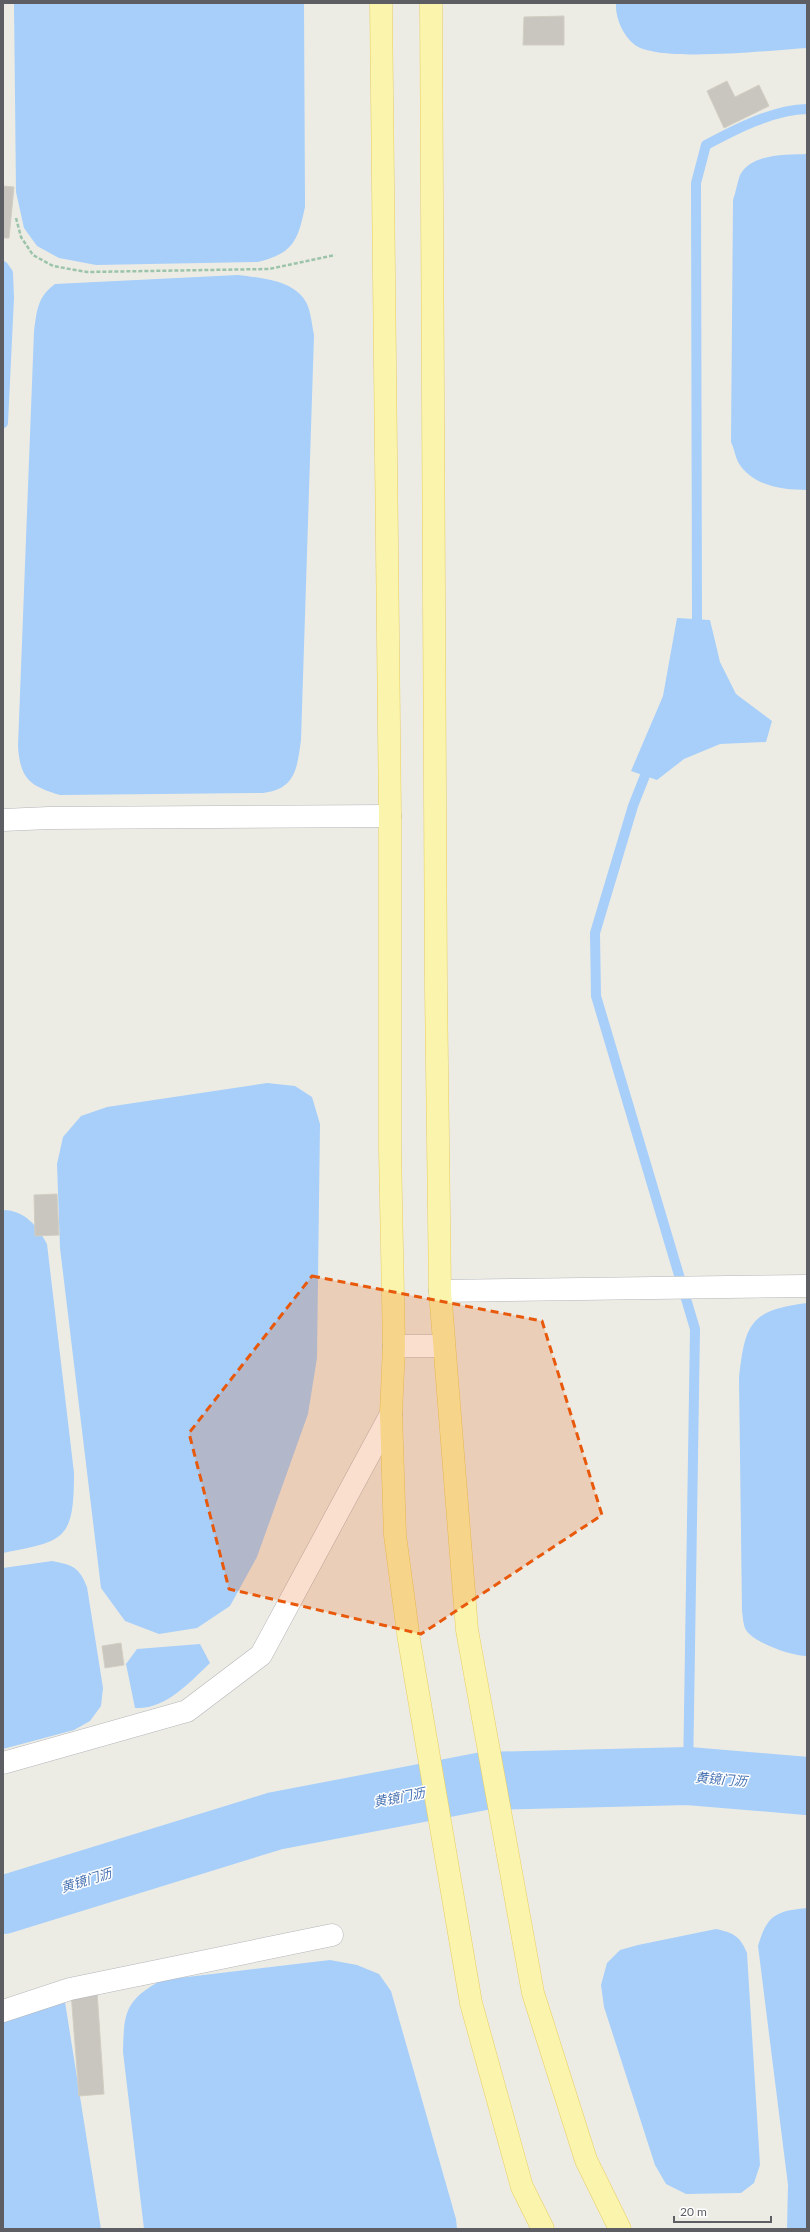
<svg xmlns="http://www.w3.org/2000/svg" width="810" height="2232" viewBox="0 0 810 2232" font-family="Lato,'Noto Sans SC',sans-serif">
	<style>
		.water { fill: #a7cffa }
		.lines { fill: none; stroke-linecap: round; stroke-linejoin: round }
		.stream { stroke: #a7cffa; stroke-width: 10 }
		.river { stroke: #a7cffa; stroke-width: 58 }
		.building { fill: #c9c6c0; stroke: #d2cec2 }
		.minor-casing { stroke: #b4b5ba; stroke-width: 23 }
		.major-casing { stroke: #e9ce61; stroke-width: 23 }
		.path { stroke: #9bc4aa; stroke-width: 2.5; stroke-dasharray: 4 2; stroke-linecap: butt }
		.minor { stroke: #fff; stroke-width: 22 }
		.major { stroke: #faf4ac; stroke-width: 22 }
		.marked { fill: #e8590c; fill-opacity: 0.2; stroke: #e8590c; stroke-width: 3; stroke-dasharray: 8 5; stroke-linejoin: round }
		.labels { text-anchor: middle; stroke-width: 3; stroke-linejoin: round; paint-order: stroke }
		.water-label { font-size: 13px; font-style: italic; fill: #4873b3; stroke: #fff }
	</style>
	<rect width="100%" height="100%" fill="#edece4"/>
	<path class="water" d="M14,3H304L305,207C298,240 294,253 258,262L96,265L59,258L37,246L24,228L16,192Z
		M616,3H807V48C773,50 659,63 635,45C623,36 615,18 616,3Z
		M807,154V490C782,490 752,486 738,462C735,456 734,448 731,442L733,200C736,192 737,183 740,175C752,153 786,155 807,154Z
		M238,275C261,278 296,280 307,304C311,313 312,325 314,335L301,740C297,768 296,789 263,793L60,795C30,786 20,779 18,746L34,331C37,311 37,297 55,284Z
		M677,618L710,620L720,662L736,694L772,721L766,742L720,744L684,759L657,780L631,771L663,696Z
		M267,1083L295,1086L312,1097L320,1124L317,1358L308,1414L257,1557L230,1606L197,1628L159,1634L125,1621L101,1588L60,1248L57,1164L63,1137L81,1116L107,1107Z
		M3,1210C25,1210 38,1227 47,1244L74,1473C74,1540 65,1541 3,1553Z
		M807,1303V1656C792,1656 754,1643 746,1630C743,1625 743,1617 742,1611L739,1378C745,1324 750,1310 807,1303Z
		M52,1561C73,1565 79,1567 87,1587L103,1688L101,1706L90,1721L74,1730L3,1749V1568Z
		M200,1644L210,1663C189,1683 165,1710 135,1708L126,1664L137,1649Z
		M807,1908V2229H787L788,2185L758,1946C767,1915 776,1911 807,1908Z
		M716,1929C734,1933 740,1936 747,1953L760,2165L754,2183L741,2193L686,2194L666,2184L655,2165L604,2007L601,1985L607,1963L620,1950L638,1945Z
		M330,1960L357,1965L379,1974L391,1991L456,2219L457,2229H144L123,2052C124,2012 125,2000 162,1980Z
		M65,2002L101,2229H3V2020Z"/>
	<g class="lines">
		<path class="stream" d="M3,266L8,273L9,298L3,423
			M697,633L696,183L706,145C736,129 772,110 807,109
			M650,763L633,806L595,933L596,996L695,1329L688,1776"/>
		<path class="river" d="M3,1905L275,1821L484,1781L688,1776L807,1786"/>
	</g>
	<path class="building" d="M564,16V45H523L524,17Z
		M727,81L735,97L759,85L769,106L724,128L707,91Z
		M3,186L14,187L9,238H3Z
		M57,1194L59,1235L35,1236L34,1195Z
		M121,1643L124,1665L105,1668L102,1646Z
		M97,1991L104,2094L79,2096L71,1993Z"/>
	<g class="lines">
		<g class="minor-casing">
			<path id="minor" d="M3,820L49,818L390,816
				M440,1291L807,1286
				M394,1346H444
				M3,1763L187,1711L261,1655L391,1414
				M3,2011L70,1989L332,1935"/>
		</g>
		<g class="major-casing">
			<path id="major" d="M381,3L390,816V1150L394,1346L391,1414L395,1535L409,1640L471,2003L522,2187L543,2229
				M431,3L436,989L440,1291L467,1630L533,1993L586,2160L620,2229"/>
		</g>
		<path class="path" d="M16,218L21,237L33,255L53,266L87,272L269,269L335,255"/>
		<use href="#minor" class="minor"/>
		<use href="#major" class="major"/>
	</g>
	<path class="marked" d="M312,1276L542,1321L602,1515L421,1634L229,1589L189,1433Z"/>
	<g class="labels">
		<g class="water-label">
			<text transform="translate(721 1779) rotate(5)" y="5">黄镜门沥</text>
			<text transform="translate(399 1797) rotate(-11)" y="5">黄镜门沥</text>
			<text transform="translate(86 1880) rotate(-17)" y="5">黄镜门沥</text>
		</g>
	</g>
	<rect width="810" height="2232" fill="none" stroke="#5c5e63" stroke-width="8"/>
	<path d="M674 2216v6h97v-6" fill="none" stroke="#5c5e63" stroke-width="2"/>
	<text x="680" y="2216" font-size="12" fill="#5c5e63" stroke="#ffffff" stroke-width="3" paint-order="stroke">20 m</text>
</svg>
